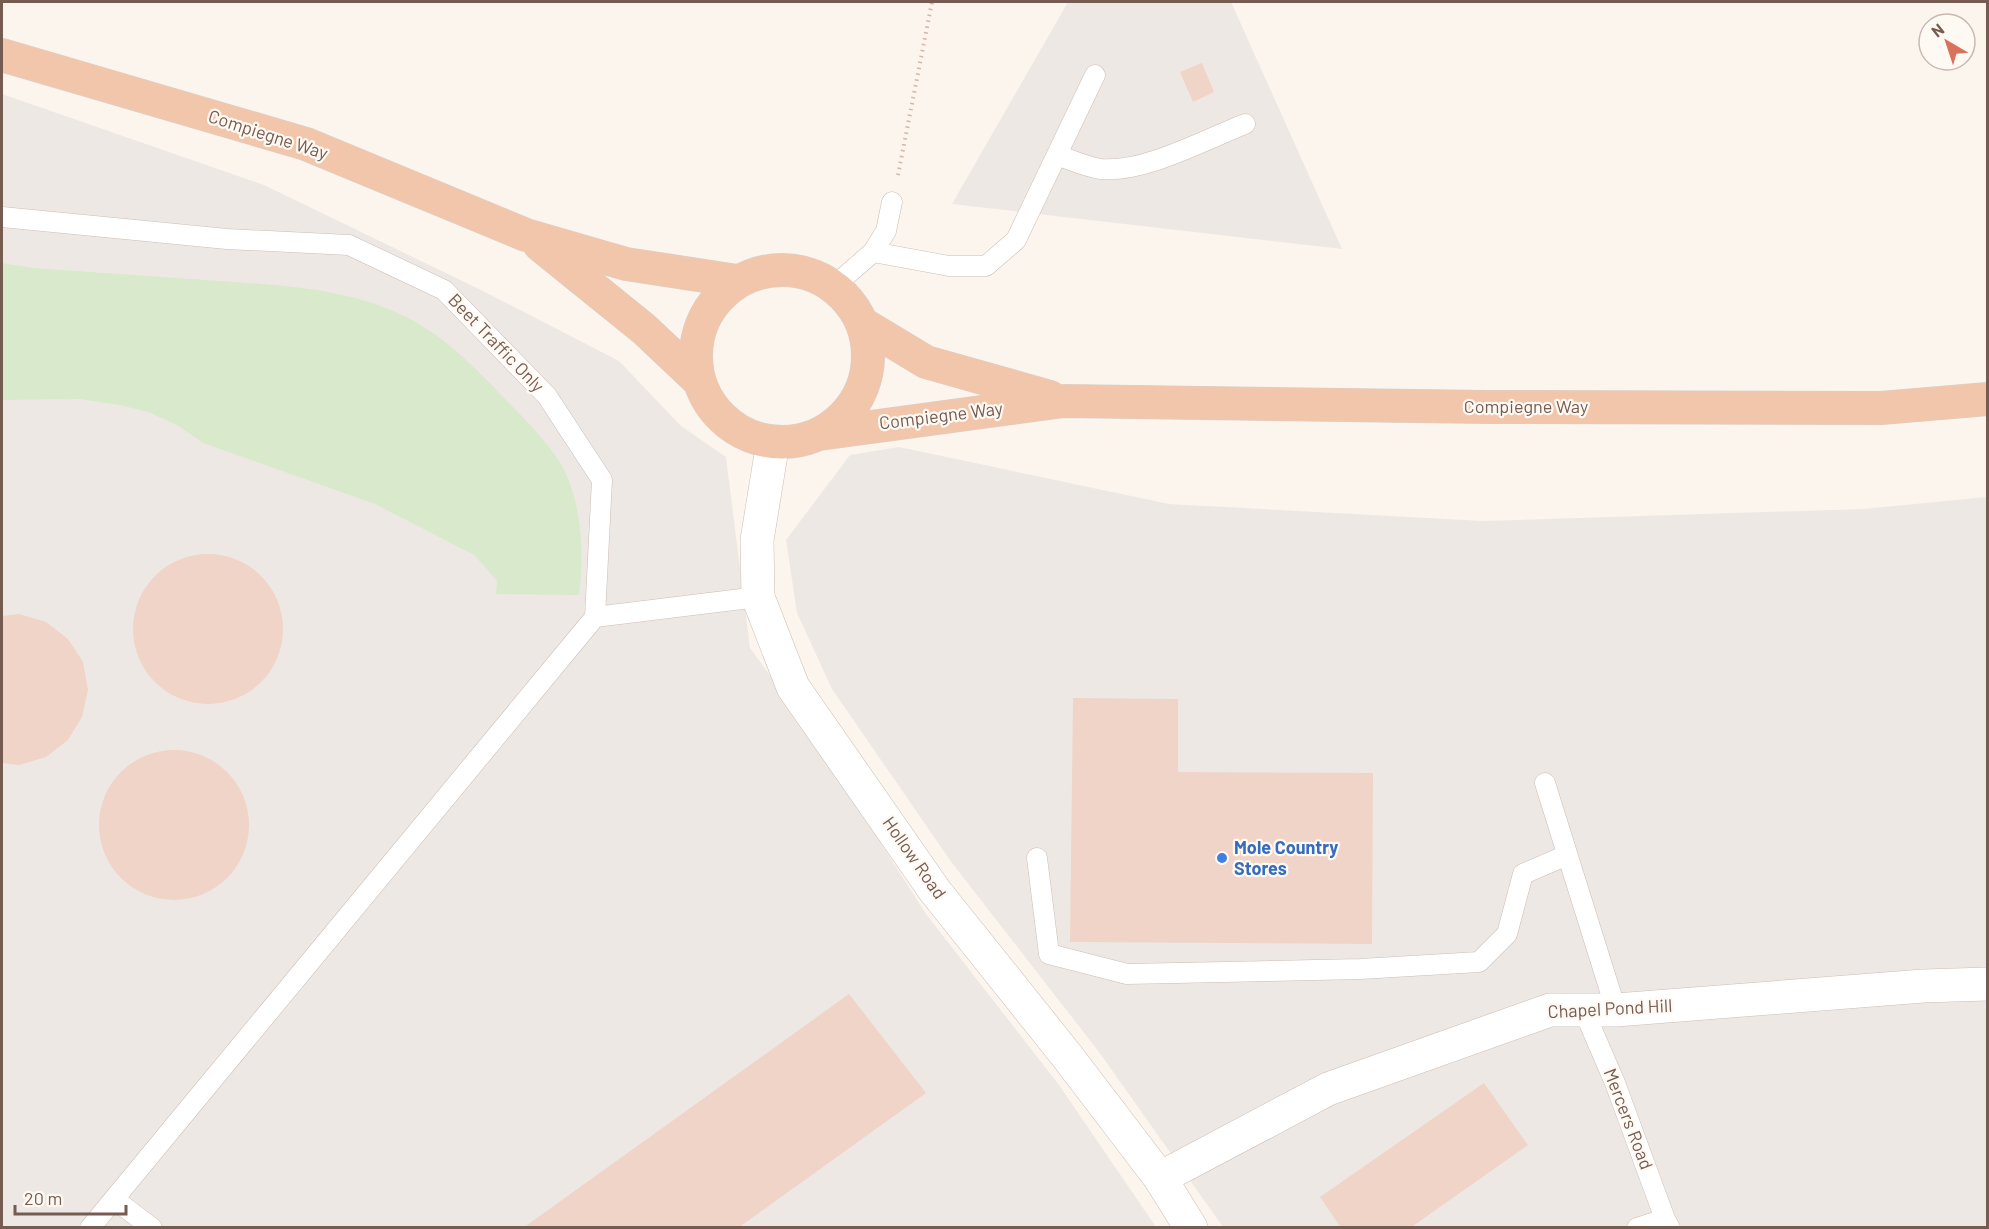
<svg xmlns="http://www.w3.org/2000/svg" width="1989" height="1229" viewBox="0 0 1989 1229" font-family="Barlow,sans-serif">
	<style>
		.industrial { fill: #eee8e5 }
		.green { fill: #d9e9cc }
		.building { fill: #efd4c7 }
		.lines { fill: none; stroke-linecap: round; stroke-linejoin: round }
		.service-casing { stroke: #cdbdb3; stroke-width: 21 }
		.minor-casing { stroke: #cdbdb3; stroke-width: 34 }
		.tertiary-casing { stroke: #cdbdb3; stroke-width: 34 }
		.trunk-casing { stroke: #d9d1ce; stroke-width: 34 }
		.path { stroke: #d4b7a9; stroke-width: 4; stroke-dasharray: 1.5 4.5; stroke-linecap: butt }
		.service { stroke: #fff; stroke-width: 20 }
		.minor { stroke: #fff; stroke-width: 33 }
		.tertiary { stroke: #fff; stroke-width: 33 }
		.trunk { stroke: #f2c6ab; stroke-width: 33 }
		.shop-dot { fill: #3f7fe0; stroke: #fef9f3; stroke-width: 2 }
		.labels { text-anchor: middle; stroke-width: 4.5; stroke-linejoin: round; paint-order: stroke }
		.street-label { font-size: 18px; fill: #765b51; stroke: #fef9f3 }
		.shop-label { font-size: 18px; font-weight: bold; fill: #366cbe; stroke: #fef9f3; text-anchor: start }
	</style>
	<rect width="100%" height="100%" fill="#fbf5ed"/>
	<path class="industrial" d="M1068,2H1231L1342,249L952,204Z
		M2,94L264,185L483,291L619,361L681,426L726,457L750,648L805,724L926,914L1059,1085L1156,1227L2,1228Z
		M899,447L1169,504L1483,521L1863,509L1987,497V1227H1223L1099,1052L952,863L832,689L797,613L786,540L850,455Z"/>
	<path class="green" d="M2,263L33,268C91,272 148,276 206,280C275,285 352,287 414,321C452,342 483,376 513,407C528,422 543,438 555,455C582,493 585,550 579,595L496,594L497,581L474,555L375,504L203,443L177,425L148,412L119,405L80,399L2,400Z"/>
	<path class="building" d="M1202,63L1214,92L1193,102L1180,72Z
		M133 629a75 75 0 1 1 150 0a75 75 0 1 1-150 0Z
		M19,614L46,622L68,639L83,662L88,690L82,717L68,740L46,757L19,765L2,763V616Z
		M1073,698L1178,699V772L1373,773L1372,944L1070,942Z
		M99 825a75 75 0 1 1 150 0a75 75 0 1 1-150 0Z
		M849,994L926,1093L738,1228H523Z
		M1484,1083L1528,1145L1410,1228H1341L1320,1197Z"/>
	<g class="lines">
		<g class="service-casing">
			<path id="service" d="M1057,155C1071,160 1086,167 1101,169C1144,173 1204,140 1245,124
				M2,217L227,239L349,245L444,290L547,396L602,480L595,617
				M873,252L886,231L892,202
				M834,286L873,252L949,266H986L1016,240L1095,75
				M1545,783L1616,1010
				M1037,858L1049,954L1127,974L1360,969L1479,962L1507,934L1523,874L1567,855
				M1584,1011L1615,1083L1665,1219L1670,1228
				M114,1199L152,1228
				M90,1228L595,617L758,597
				M1637,1228L1665,1219"/>
		</g>
		<g class="minor-casing">
			<path id="minor" d="M1160,1178L1328,1089L1550,1010H1616L1923,986L1988,984"/>
		</g>
		<g class="tertiary-casing">
			<path id="tertiary" d="M773,442L757,540L758,597L793,687L935,891L1067,1056L1160,1178L1191,1228"/>
		</g>
		<g class="trunk-casing">
			<path id="trunk" d="M2,55L306,144L526,235L626,264L737,281
				M540,245L644,329L698,380
				M696 356a86 86 0 1 1 172 0a86 86 0 1 1-172 0Z
				M863,324L926,362L1050,397
				M819,434L1064,401L1487,407L1881,408L1988,399"/>
		</g>
		<path class="path" d="M898,175L932,2"/>
		<use href="#service" class="service"/>
		<use href="#minor" class="minor"/>
		<use href="#tertiary" class="tertiary"/>
		<use href="#trunk" class="trunk"/>
	</g>
	<circle class="shop-dot" cx="1222" cy="858" r="6"/>
	<g class="labels">
		<g class="street-label">
			<text transform="translate(268 135) rotate(18)" y="6">Compiegne Way</text>
			<text transform="translate(496 343) rotate(46)" y="6">Beet Traffic Only</text>
			<text x="1526" y="413">Compiegne Way</text>
			<text transform="translate(941 416) rotate(-7)" y="6">Compiegne Way</text>
			<text transform="translate(914 858) rotate(55)" y="6">Hollow Road</text>
			<text transform="translate(1610 1009) rotate(-3)" y="6">Chapel Pond Hill</text>
			<text transform="translate(1628 1119) rotate(69)" y="6">Mercers Road</text>
		</g>
		<g class="shop-label">
			<text x="1234" y="854">Mole Country<tspan x="1234" dy="21">Stores</tspan></text>
		</g>
	</g>
	<rect width="1989" height="1229" fill="none" stroke="#765b51" stroke-width="6"/>
	<g transform="translate(1947 42) rotate(321)"><circle r="28" fill="#fef9f3" stroke="#c8bab2" stroke-width="1.5"/>
	<path d="M0-4.5L10 22L0 15L-10 22Z" fill="#da715d"/>
	<text y="-9" font-size="16" font-weight="bold" text-anchor="middle" fill="#765b51">N</text>
	</g>
	<path d="M15 1205v9h111v-9" fill="none" stroke="#765b51" stroke-width="3"/>
	<text x="24" y="1205" font-size="18" fill="#765b51" stroke="#fef9f3" stroke-width="4.5" paint-order="stroke">20 m</text>
</svg>
